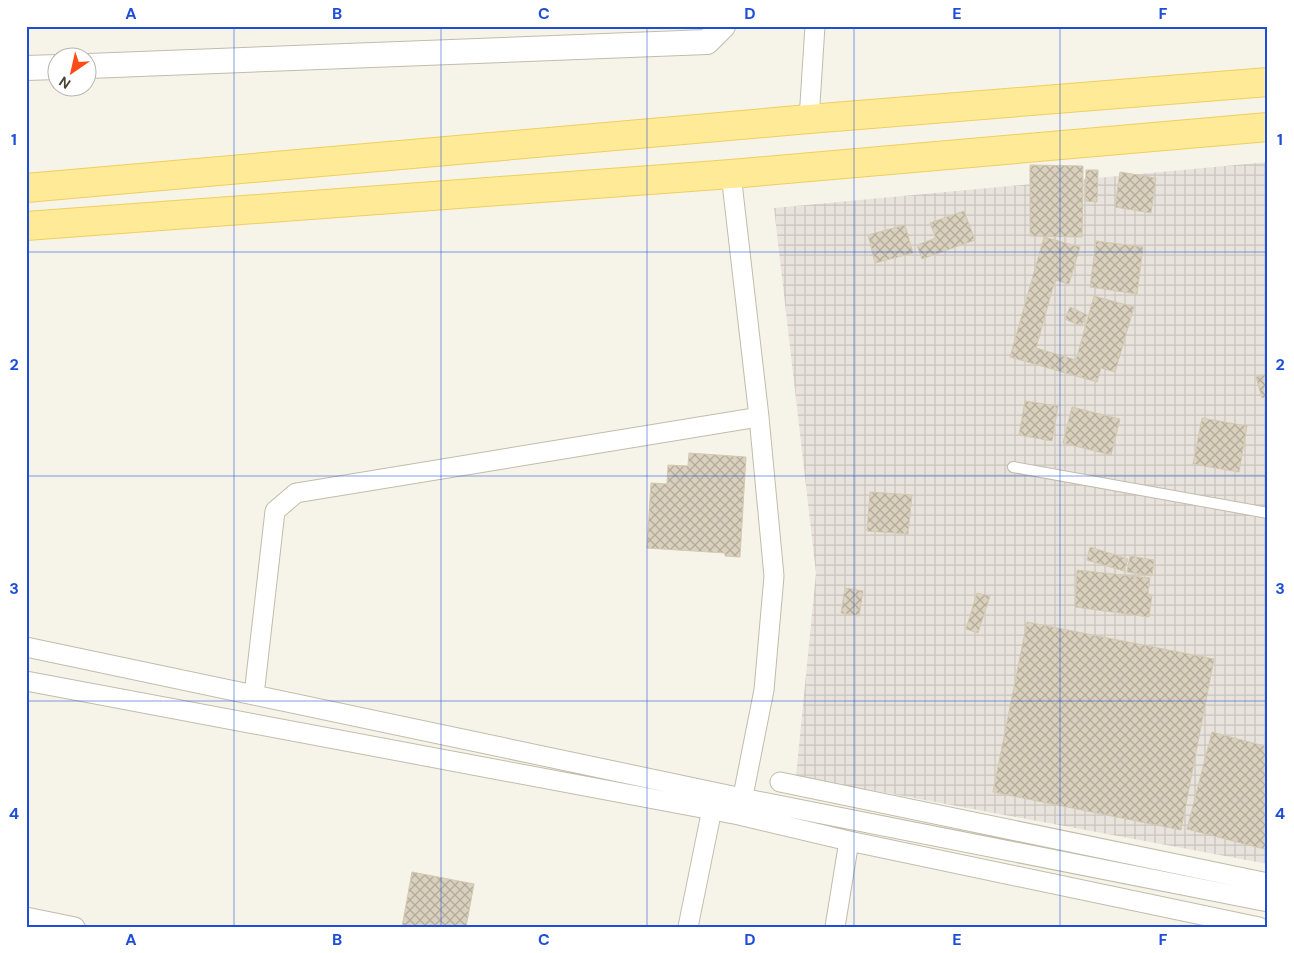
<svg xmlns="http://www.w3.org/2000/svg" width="1294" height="953" viewBox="0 0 1294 953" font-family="'DM Sans',sans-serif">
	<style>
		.industrial { fill: url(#industrial-grid) }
		.building { fill: url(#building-cross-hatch); stroke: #d4c9af }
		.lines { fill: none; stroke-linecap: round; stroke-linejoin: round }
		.service-casing { stroke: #c2bcaa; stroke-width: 12 }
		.minor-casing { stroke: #c2bcaa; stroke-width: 21 }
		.tertiary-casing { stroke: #c2bcaa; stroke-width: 26 }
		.primary-casing { stroke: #f0cf5d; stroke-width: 30 }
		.service { stroke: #fff; stroke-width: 10 }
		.minor { stroke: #fff; stroke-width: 19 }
		.tertiary { stroke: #fff; stroke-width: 24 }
		.primary { stroke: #ffea98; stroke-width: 28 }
		.grid { fill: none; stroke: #1d4ed8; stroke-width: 1; stroke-opacity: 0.55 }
		.neatline { fill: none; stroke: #1d4ed8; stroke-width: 2 }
		.grid-label { font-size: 16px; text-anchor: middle; font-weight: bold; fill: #1d4ed8 }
	</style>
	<defs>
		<pattern id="industrial-grid" width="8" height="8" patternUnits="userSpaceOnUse" patternTransform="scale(1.25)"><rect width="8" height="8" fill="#e8e4dd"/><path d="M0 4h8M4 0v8" fill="none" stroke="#c8c5be"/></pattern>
		<pattern id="building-cross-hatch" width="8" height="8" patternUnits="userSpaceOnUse" patternTransform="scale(1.25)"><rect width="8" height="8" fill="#d9d0bd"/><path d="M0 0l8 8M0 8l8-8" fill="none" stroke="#b2aa9a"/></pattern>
	</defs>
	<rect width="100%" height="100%" fill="#f6f3e9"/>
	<path class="industrial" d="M1268,162V864L796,776L816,573L774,208Z"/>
	<path class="building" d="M1030,165L1083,166L1082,237L1030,236Z
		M1086,170H1098L1097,202L1085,201Z
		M1120,172L1156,178L1151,213L1115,207Z
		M964,211L975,240L922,259L917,245L936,238L930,223Z
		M905,225L913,253L875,263L868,235Z
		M1044,237L1080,247L1069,284L1055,280L1036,348L1076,360L1094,296L1134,307L1115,372L1101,368L1097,382L1010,357Z
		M1096,241L1143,247L1137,294L1090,287Z
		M1070,307L1087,315L1081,326L1065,319Z
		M1268,374V396L1262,398L1256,377Z
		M1025,401L1058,406L1052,441L1019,435Z
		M1072,407L1120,419L1111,455L1063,443Z
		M1202,418L1247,426L1239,472L1193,464Z
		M689,453L746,457L740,557L725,556V553L647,548L651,483L667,484L668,465L688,466Z
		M870,492L912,495L908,534L867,531Z
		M1090,547L1128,559L1124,571L1087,560Z
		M1130,556L1154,560L1152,576L1127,572Z
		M1077,570L1150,578L1148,594L1152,595L1149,617L1075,607Z
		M845,588L863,591L859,616L841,613Z
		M977,593L990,596L978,633L966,629Z
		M1027,622L1214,659L1181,830L993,792Z
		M1212,732L1268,747V850L1187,829Z
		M412,872L474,884L466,927H402Z"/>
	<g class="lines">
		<g class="service-casing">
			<path id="service" d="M1013,467L1268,513"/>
		</g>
		<g class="minor-casing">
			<path id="minor" d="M809,119L815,26
				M731,174L759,417L774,576L764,690L740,811
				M26,647L742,798L1268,902
				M26,681L739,815L849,841L1259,927
				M254,695L275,511L296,493L759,417
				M780,782L1268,883
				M26,917L75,927
				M688,927L712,809
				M835,927L849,841"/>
		</g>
		<g class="tertiary-casing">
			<path id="tertiary" d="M88,66L707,42L723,26
				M26,68L58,67"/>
		</g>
		<g class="primary-casing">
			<path id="primary" d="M26,188L809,119L1268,82
				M26,226L731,174L1268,127"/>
		</g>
		<use href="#service" class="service"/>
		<use href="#minor" class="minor"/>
		<use href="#tertiary" class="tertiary"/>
		<use href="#primary" class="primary"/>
	</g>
	<path class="grid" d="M234,26V927M441,26V927M647,26V927M854,26V927M1060,26V927M26,252H1268M26,476H1268M26,701H1268"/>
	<rect width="1294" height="953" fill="none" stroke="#ffffff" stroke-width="55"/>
	<g transform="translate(72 72) rotate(214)"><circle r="24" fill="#ffffff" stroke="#b7b4af"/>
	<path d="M0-4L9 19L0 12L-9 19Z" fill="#ff4c16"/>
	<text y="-8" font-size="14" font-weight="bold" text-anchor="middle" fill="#4a4436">N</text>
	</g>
	<rect x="28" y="28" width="1238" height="898" class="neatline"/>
	<g class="grid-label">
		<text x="131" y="19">A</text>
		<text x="337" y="19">B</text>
		<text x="544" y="19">C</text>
		<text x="750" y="19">D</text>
		<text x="957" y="19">E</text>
		<text x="1163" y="19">F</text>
		<text x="14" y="145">1</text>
		<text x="1280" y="145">1</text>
		<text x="14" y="370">2</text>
		<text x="1280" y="370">2</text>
		<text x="14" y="594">3</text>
		<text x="1280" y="594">3</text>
		<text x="14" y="819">4</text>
		<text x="1280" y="819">4</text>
		<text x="131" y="945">A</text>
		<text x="337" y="945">B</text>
		<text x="544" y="945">C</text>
		<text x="750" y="945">D</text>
		<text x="957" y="945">E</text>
		<text x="1163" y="945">F</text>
	</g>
</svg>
